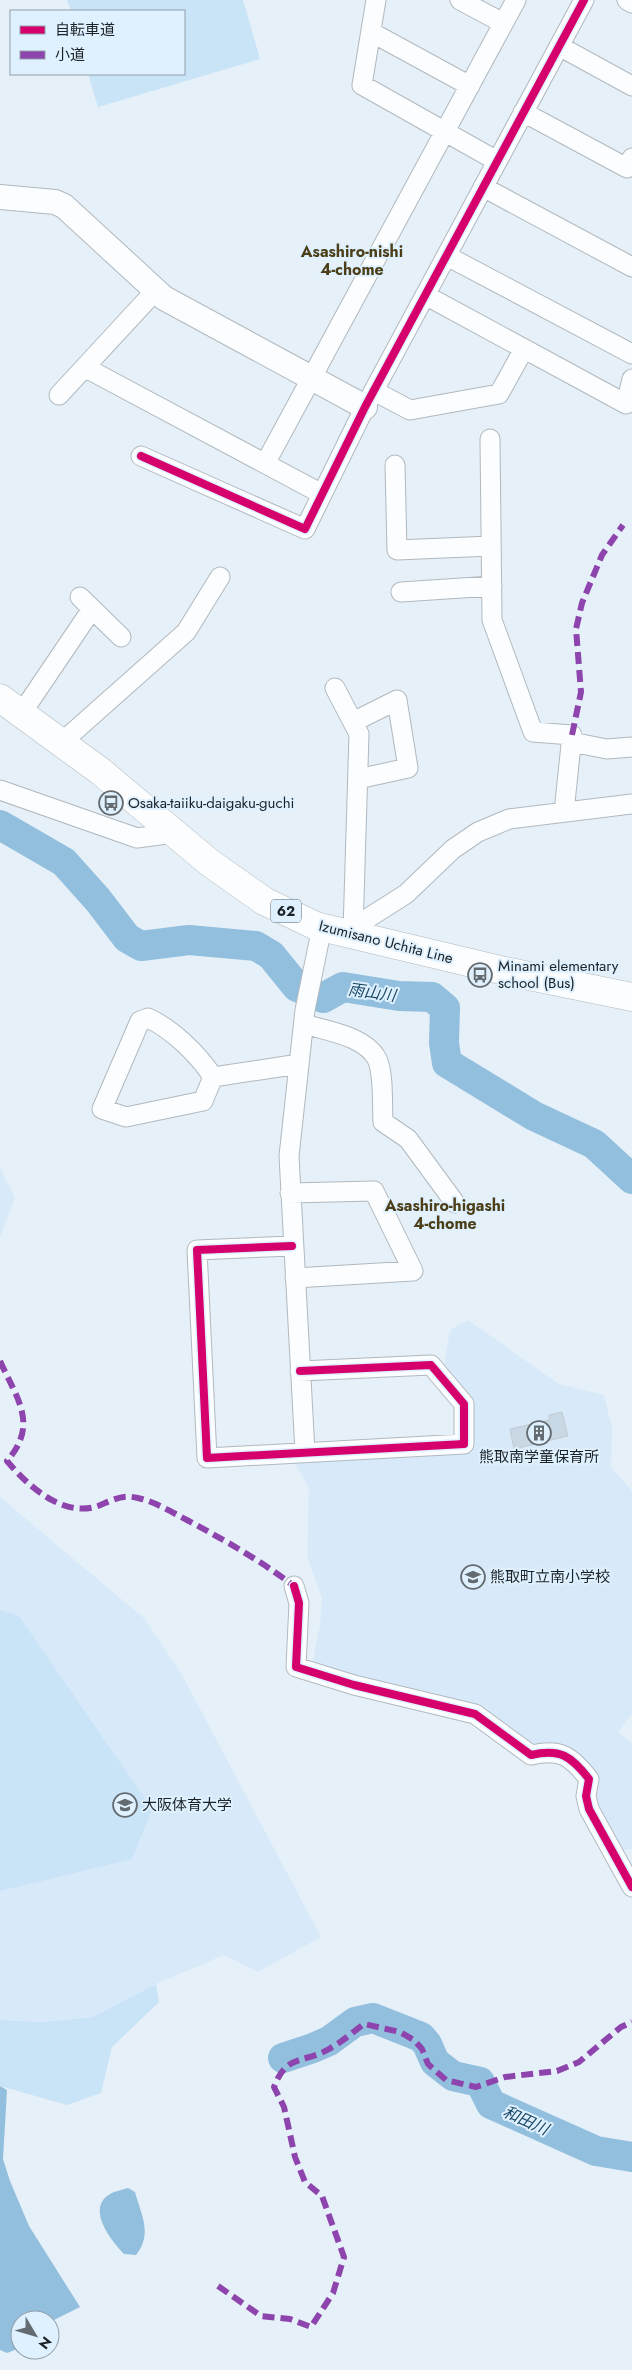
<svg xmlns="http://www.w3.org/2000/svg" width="632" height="2370" viewBox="0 0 632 2370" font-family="Jost,'Noto Sans JP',sans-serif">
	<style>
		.built { fill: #d8eaf9 }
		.green { fill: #c9e3f7 }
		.water { fill: #93bfde }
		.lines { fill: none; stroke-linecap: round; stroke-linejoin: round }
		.river { stroke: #93bfde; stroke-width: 30 }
		.building { fill: #c8d8e4; stroke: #c3cbd2 }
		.minor-casing { stroke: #b1b9bf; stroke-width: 21 }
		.tertiary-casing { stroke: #b1b9bf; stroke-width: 26 }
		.primary-casing { stroke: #b1b9bf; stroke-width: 29 }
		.minor { stroke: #fbfdfe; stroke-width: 19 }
		.tertiary { stroke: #fbfdfe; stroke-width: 24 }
		.primary { stroke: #fbfdfe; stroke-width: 28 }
		.quiet { stroke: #8e44ad; stroke-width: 6; stroke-dasharray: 12 6; stroke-linecap: butt }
		.cycleway-casing { stroke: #dff1ff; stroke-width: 11 }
		.cycleway { stroke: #d6006c; stroke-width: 8 }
		.labels { text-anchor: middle; stroke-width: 4; stroke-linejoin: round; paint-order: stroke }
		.shield { fill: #dff1ff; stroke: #566168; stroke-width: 1 }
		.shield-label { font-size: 14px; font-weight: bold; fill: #1c2328 }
		.poi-label { font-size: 15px; fill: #1c2328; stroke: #dff1ff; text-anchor: start }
		.street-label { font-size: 15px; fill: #1c2328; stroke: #dff1ff }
		.neighbourhood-label { font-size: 16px; font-weight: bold; fill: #4c3e16; stroke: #dff1ff }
		.water-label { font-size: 16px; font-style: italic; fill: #1c4966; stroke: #dff1ff }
	</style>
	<rect width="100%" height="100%" fill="#e6f0f8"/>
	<path class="built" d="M0,1168L15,1198L0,1237Z
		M468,1320L559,1384L604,1395L612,1428L611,1467L632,1491V1714L618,1732L632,1743V1849L622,1850L595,1809L591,1792L595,1771L579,1758L532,1747L480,1710L312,1666L320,1625L322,1598L307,1557L309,1487L293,1461L471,1453L473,1402L444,1365L450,1330Z
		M0,1497L145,1619L181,1673L321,1937L258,1972L224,1955L156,1984L93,2017L43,2022L0,2020Z"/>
	<path class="green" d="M67,0H243L260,59L98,107L88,74H184V11H71Z
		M0,1610L19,1616L152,1809L132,1859L0,1891Z
		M156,1984L159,2002L112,2047L101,2093L67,2105L0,2086V2020L43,2022L93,2017Z"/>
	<path class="water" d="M0,2086L7,2090L3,2159L10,2181L29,2226L80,2307L50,2322V2320H20V2348L7,2353L0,2350Z
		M128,2188L135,2192C141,2215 153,2233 136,2255L124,2254C112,2241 85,2209 110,2194C115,2191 122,2190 128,2188Z"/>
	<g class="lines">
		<path class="river" d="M0,825L64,862L98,900L127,938L141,946L189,940L256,946L271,955L297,987L323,998L343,987L399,996L432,997L445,1008L444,1043L447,1063L534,1116L594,1144L632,1179
			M283,2058L313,2048L329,2041L355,2022L373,2018L421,2037L427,2044L435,2062L453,2076L480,2082L491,2104L596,2151L632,2157"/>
	</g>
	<path class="building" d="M562,1412L568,1436L514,1449L510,1429L549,1420V1415Z"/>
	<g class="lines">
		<g class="minor-casing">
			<path id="minor" d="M376,0L362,85L497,161
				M460,0L503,23
				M627,0L632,3
				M371,32L470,86
				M559,46L632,86
				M523,112L627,168L632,158
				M483,187L632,267
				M447,256L632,354
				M425,295L626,404L632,379
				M86,368L322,494
				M374,391L410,410L499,394L524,349
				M59,395L156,290
				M490,439L492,620L533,732L572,735L564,812
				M141,456L305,529L365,407L584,0
				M266,462L516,0
				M395,465L397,550L491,546
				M401,592L492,586
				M80,597L121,637
				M335,688L359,734L353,931
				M21,714L92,609
				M353,722L397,700L408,768L358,779
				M571,742L607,749L632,747
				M61,743L186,632L220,577
				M0,790L137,838L174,833
				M349,934L365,920L406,894L453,849L478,832L509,819L632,804
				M304,1024C327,1031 365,1036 377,1059C384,1073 382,1105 383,1122L408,1139L455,1203
				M213,1077L203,1101L126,1117L102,1109L140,1021L148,1018C172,1029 198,1054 213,1077L299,1064
				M290,1193L374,1191L413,1271L295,1278
				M292,1246L197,1250L207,1458L464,1444V1404L431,1365L300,1371
				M305,1452L289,1156L305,1010L322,927
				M294,1586L299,1603L296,1667L354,1685L475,1714L531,1755C560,1748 571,1756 589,1779L586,1796L589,1809L632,1887"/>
		</g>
		<g class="tertiary-casing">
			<path id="tertiary" d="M0,197L55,202L64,206L164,298L365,407"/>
		</g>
		<g class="primary-casing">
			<path id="primary" d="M0,698L100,771L210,863L264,901L316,926L505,971L632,997"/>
		</g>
		<use href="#minor" class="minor"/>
		<use href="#tertiary" class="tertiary"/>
		<use href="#primary" class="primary"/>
		<path class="quiet" d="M572,735L581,692L576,629L582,603L602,555L623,525
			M0,1361C17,1399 39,1424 7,1461C28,1486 63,1518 98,1506C113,1500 122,1494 138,1498C156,1502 171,1512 187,1520C226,1541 258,1559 294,1586
			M218,2286L261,2316L290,2319L311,2327L333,2293L344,2257L322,2196L305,2182L295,2157L284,2107L274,2087C287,2053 303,2064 329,2049C342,2042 353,2032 364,2024L400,2032L414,2040L422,2049L428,2064L446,2080L476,2087L505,2077L557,2071L579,2062L621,2027L632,2022"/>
		<g class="cycleway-casing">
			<path id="cycleway" d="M141,456L305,529L365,407L584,0
				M292,1246L197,1250L207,1458L464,1444V1404L431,1365L300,1371
				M294,1586L299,1603L296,1667L354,1685L475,1714L531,1755C560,1748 571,1756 589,1779L586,1796L589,1809L632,1887"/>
		</g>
		<use href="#cycleway" class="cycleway"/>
	</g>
	<defs>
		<g id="bus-ring" transform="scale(1.25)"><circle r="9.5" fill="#dff1ff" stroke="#636b71" stroke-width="1.5"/><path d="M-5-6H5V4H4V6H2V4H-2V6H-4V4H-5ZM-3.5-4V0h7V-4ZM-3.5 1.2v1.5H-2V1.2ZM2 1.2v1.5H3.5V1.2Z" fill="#636b71"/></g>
		<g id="building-ring" transform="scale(1.25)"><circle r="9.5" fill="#dff1ff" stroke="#636b71" stroke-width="1.5"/><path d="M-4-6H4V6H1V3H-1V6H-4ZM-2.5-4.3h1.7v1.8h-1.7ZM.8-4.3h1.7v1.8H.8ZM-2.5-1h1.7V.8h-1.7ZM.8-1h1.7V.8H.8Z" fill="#636b71"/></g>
		<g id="school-ring" transform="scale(1.25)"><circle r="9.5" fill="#dff1ff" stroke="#636b71" stroke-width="1.5"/><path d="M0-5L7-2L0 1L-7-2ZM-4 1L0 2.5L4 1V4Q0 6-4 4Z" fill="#636b71"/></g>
		<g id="university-ring" transform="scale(1.25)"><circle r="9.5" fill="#dff1ff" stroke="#636b71" stroke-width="1.5"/><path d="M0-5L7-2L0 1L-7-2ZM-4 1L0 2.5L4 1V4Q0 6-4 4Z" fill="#636b71"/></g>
	</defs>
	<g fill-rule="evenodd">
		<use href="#bus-ring" x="111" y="803"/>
		<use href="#bus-ring" x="480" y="975"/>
		<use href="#building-ring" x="539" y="1433"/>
		<use href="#school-ring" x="473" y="1577"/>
		<use href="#university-ring" x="125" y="1805"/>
	</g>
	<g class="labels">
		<rect class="shield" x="271" y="899.5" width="30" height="23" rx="4"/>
		<g class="shield-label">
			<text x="286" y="916">62</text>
		</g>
		<g class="poi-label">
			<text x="128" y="808">Osaka-taiiku-daigaku-guchi</text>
			<text x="498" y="971">Minami elementary<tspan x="498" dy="17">school (Bus)</tspan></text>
			<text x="539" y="1462" text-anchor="middle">熊取南学童保育所</text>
			<text x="490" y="1582">熊取町立南小学校</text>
			<text x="142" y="1810">大阪体育大学</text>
		</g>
		<g class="street-label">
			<text transform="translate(386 942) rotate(14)" y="5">Izumisano Uchita Line</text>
		</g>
		<g class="neighbourhood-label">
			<text x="352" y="257">Asashiro-nishi<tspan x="352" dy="18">4-chome</tspan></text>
			<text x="445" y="1211">Asashiro-higashi<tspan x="445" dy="18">4-chome</tspan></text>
		</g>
		<g class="water-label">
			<text transform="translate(372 992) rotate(8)" y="6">雨山川</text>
			<text transform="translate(526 2120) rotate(24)" y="6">和田川</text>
		</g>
	</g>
	<rect x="10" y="10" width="175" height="65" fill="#dff1ff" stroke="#919fa9"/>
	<rect x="20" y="26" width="25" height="8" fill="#d6006c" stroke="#919fa9"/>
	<text x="55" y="35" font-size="15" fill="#1c2328">自転車道</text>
	<rect x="20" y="51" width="25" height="8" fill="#8e44ad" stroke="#919fa9"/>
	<text x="55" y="60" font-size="15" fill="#1c2328">小道</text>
	<g transform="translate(35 2335) rotate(128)"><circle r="24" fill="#dff1ff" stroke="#919fa9"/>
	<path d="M0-4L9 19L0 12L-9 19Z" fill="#636b71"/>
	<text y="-8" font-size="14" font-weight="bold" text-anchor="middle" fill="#1c2328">N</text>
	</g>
</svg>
